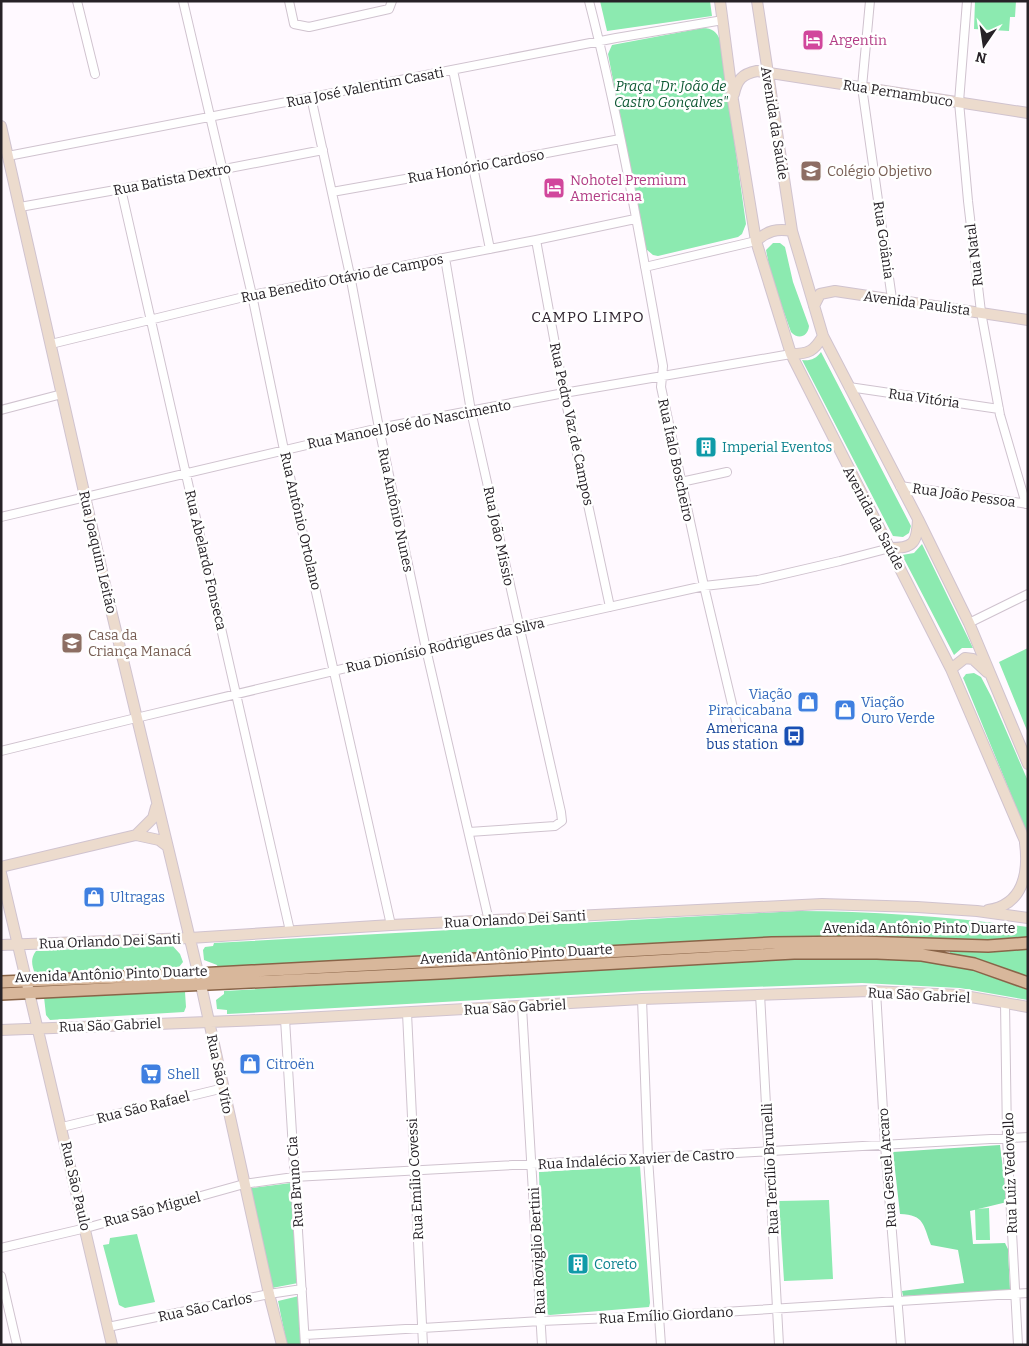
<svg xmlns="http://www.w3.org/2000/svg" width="1029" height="1346" viewBox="0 0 1029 1346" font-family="Bitter,serif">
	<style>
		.green { fill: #8ceab0 }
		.forest { fill: #82e2a8 }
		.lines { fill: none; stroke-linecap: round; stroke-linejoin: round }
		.street-casing { stroke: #d0c3cf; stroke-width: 10 }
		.secondary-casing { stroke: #d0c3cf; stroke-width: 12 }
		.primary-casing { stroke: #896448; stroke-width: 14 }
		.street { stroke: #fff; stroke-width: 8 }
		.secondary { stroke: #ecdbcd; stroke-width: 10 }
		.primary { stroke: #d8b79b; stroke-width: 11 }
		.labels { text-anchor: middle; stroke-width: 5; stroke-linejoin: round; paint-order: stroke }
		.hotel-label { font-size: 14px; fill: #b23c85; stroke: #fff; text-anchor: start }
		.park-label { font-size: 14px; font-style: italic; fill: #0d5833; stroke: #fff }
		.street-label { font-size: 14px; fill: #272227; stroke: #fff }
		.education-label { font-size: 14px; fill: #785e54; stroke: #fff; text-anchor: start }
		.culture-label { font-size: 14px; fill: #0d838f; stroke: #fff; text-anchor: start }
		.shop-label { font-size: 14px; fill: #366cbe; stroke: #fff; text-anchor: start }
		.transit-label { font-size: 14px; fill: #164399; stroke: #fff; text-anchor: end }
		.neighbourhood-label { font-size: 15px; letter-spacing: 1px; fill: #312731; stroke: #fff }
	</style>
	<rect width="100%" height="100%" fill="#fff9ff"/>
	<path class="green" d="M600,1H710L712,16L607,31Z
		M975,1H1016L1015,17H1010L1009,31L974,29Z
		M703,28C712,28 717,32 720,40L746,224L742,234L738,237L658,256L653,255L646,249L608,54L612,45Z
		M773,243H780L785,247L793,282L809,326C808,337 798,340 791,332L771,276L766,250Z
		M821,352L911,526L909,533L903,537L893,536L802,360C810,361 816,359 821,352Z
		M922,544L973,648H962L954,655L902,555L914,553Z
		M1028,648V733L999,662Z
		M974,673L981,677L991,696L1028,781V836L964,680L963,678L966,674Z
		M797,911C874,911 951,917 1028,927V937L986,940L858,936L771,938L218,968L217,965L204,960L203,950L205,947L213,946L214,943Z
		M171,944L180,954L183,962L179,967L35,974C32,965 30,959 36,951Z
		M1028,949V978L986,962L950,953V951H988Z
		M876,957L922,960L969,969L1028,990V1000L960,988L862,983L642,991L227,1014V1010L217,1009L216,1000L224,994V991L795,958Z
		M185,992L186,1007L184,1012L50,1020L46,1015L44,997Z
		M640,1166L650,1303L649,1307L550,1315L546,1314L543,1310L539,1172Z
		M291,1183L298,1283L272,1288L251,1188Z
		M829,1200L833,1279L784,1281L779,1201Z
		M989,1208L990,1240H976L975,1209Z
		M137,1234L155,1302L125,1308L119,1305L103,1245L109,1244L110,1238Z
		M299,1296L301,1345H287L278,1301Z"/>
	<path class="forest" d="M1000,1145L1007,1202L970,1211L973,1244L1005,1243L1008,1249L1010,1290L903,1296L902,1291L964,1283L958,1250L931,1245C923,1225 925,1215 900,1214L893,1152Z"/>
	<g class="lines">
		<g class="street-casing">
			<path id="street" d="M77,1L95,74
				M183,1L252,295L284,450L391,925
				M289,1L294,24L309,27L389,9L392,1
				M589,1C620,121 641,244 663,366L661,387L704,586L738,729
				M870,1L862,87L892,299
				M967,1L959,102L968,201L981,312L1000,415L1026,504
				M453,70L490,249
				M311,97L350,275L379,428L426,649L489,921
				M8,156L616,38L723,20
				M121,189L290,931
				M332,192L473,167L620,139
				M20,207L121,189L323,150
				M536,240L564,393L610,607
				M445,258L471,411L561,812L562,821L555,826L469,832
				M645,267L756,241
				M51,344L252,295L536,240L635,219
				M849,387L999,409
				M1,410L62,394
				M681,482L727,472
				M900,486L1028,504
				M1,517L379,428L564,393L791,354
				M969,623L1028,594
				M1,751L136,718L519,627L704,586L758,580L840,561L890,548
				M876,991L885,1145L901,1345
				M760,994L779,1345
				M642,999L648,1158L661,1345
				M1005,1002L1007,1138L1018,1345
				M522,1007L542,1345
				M407,1013L423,1345
				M285,1019L305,1345
				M62,1127L224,1088
				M1,1248L86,1228L244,1184L294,1177L1028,1137
				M1,1276L17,1345
				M108,1327L269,1294L302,1289
				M305,1335L541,1321L659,1316L1028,1293"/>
		</g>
		<g class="secondary-casing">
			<path id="secondary" d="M720,1L733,100L756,241L791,354L951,669L1028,848
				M757,1L792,231L823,336L918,519L969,623L1028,764
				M734,94C737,80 742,74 757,71L1028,113
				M1,126L106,589L201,985L269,1294L282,1345
				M756,241C767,231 777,228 792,231
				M814,306L820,294L835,291L1028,320
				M791,354C809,354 814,351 823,336
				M890,548C914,548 917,543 918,519
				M951,669L965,658L973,659L987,672
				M136,835L159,840L167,846
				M1,867L136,835L153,818L156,807
				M1,873L112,1345
				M988,910C1023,905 1029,873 1025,843
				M1,945L190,938L391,925L822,904L917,907L977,911L1028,918
				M1,1030L285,1019L642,999L870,991L959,995L1028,1007"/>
		</g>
		<g class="primary-casing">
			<path id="primary" d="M1,982L198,974L772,943L859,942L988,946L1028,943
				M1,994L440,973L794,953H877L922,955L974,964L1028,983"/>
		</g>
		<use href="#street" class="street"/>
		<use href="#secondary" class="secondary"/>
		<use href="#primary" class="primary"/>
	</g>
	<defs>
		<g id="hotel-square" transform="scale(1.125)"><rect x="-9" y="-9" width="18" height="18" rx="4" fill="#d1479c" stroke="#fff"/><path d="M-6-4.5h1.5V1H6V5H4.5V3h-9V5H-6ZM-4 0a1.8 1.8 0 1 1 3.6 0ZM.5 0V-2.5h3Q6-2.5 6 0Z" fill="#fff"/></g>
		<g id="school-square" transform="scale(1.125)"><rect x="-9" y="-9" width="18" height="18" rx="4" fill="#8d6e63" stroke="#fff"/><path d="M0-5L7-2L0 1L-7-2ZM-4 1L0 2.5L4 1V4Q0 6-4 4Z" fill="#fff"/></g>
		<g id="building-square" transform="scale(1.125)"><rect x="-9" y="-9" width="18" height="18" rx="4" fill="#0f9aa8" stroke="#fff"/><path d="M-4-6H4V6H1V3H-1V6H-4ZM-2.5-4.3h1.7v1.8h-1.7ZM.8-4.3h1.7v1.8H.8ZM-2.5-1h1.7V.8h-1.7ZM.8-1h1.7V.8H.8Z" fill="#fff"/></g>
		<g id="shop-square" transform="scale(1.125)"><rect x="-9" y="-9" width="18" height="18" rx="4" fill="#3f7fe0" stroke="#fff"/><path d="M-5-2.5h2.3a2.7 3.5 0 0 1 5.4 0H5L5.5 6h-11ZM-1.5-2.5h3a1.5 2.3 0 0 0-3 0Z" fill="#fff"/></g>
		<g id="bus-square" transform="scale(1.125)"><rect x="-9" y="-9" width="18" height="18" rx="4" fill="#1a4fb4" stroke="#fff"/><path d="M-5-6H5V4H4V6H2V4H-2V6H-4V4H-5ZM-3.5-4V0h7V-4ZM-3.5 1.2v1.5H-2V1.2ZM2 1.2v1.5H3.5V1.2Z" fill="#fff"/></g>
		<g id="supermarket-square" transform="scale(1.125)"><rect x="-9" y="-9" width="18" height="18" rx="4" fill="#3f7fe0" stroke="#fff"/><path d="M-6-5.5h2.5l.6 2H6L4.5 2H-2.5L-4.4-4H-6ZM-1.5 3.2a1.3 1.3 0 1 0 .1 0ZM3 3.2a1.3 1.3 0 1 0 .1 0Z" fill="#fff"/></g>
	</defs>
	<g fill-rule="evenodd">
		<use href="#hotel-square" x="813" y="40"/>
		<use href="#school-square" x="811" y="171"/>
		<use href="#hotel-square" x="554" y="188"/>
		<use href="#building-square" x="706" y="447"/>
		<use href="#school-square" x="72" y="643"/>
		<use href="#shop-square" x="808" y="702"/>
		<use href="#shop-square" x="845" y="710"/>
		<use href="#bus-square" x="794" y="736"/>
		<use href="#shop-square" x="94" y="897"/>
		<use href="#shop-square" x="250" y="1064"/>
		<use href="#supermarket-square" x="151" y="1074"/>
		<use href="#building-square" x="578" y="1264"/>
	</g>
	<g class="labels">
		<g class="hotel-label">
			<text x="829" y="45">Argentin</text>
			<text x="570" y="185">Nohotel Premium<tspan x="570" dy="16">Americana</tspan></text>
		</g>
		<g class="park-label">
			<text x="671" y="91">Praça "Dr. João de<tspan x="671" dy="16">Castro Gonçalves"</tspan></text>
		</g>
		<g class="street-label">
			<text transform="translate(365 87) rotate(-11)" y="5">Rua José Valentim Casati</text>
			<text transform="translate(898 93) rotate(9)" y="5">Rua Pernambuco</text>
			<text transform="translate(775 123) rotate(81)" y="5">Avenida da Saúde</text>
			<text transform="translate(476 166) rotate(-10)" y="5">Rua Honório Cardoso</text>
			<text transform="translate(172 179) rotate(-11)" y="5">Rua Batista Dextro</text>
			<text transform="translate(884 240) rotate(82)" y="5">Rua Goiânia</text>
			<text transform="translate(974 255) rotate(-97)" y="5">Rua Natal</text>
			<text transform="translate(342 278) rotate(-11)" y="5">Rua Benedito Otávio de Campos</text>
			<text transform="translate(917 303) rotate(8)" y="5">Avenida Paulista</text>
			<text transform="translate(924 398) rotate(8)" y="5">Rua Vitória</text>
			<text transform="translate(409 424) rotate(-11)" y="5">Rua Manoel José do Nascimento</text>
			<text transform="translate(572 424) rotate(78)" y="5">Rua Pedro Vaz de Campos</text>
			<text transform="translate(676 460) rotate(78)" y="5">Rua Ítalo Boscheiro</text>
			<text transform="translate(964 495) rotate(8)" y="5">Rua João Pessoa</text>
			<text transform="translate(396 510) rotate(78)" y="5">Rua Antônio Nunes</text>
			<text transform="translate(874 518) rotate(62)" y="5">Avenida da Saúde</text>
			<text transform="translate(301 521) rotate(77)" y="5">Rua Antônio Ortolano</text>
			<text transform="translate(499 536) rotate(78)" y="5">Rua João Missio</text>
			<text transform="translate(98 552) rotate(77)" y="5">Rua Joaquim Leitão</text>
			<text transform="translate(206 560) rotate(77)" y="5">Rua Abelardo Fonseca</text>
			<text transform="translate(445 645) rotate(-13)" y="5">Rua Dionísio Rodrigues da Silva</text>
			<text transform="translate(515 919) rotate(-3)" y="5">Rua Orlando Dei Santi</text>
			<text x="919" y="933">Avenida Antônio Pinto Duarte</text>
			<text transform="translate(110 941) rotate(-2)" y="5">Rua Orlando Dei Santi</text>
			<text transform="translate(516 954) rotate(-3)" y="5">Avenida Antônio Pinto Duarte</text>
			<text transform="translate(111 974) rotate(-2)" y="5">Avenida Antônio Pinto Duarte</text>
			<text transform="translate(919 995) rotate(3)" y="5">Rua São Gabriel</text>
			<text transform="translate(515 1007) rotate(-3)" y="5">Rua São Gabriel</text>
			<text transform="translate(110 1025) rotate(-2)" y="5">Rua São Gabriel</text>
			<text transform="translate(220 1074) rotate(78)" y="5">Rua São Vito</text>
			<text transform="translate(143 1107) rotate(-14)" y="5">Rua São Rafael</text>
			<text transform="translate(636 1159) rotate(-3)" y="5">Rua Indalécio Xavier de Castro</text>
			<text transform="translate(887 1168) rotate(-94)" y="5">Rua Gesuel Arcaro</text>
			<text transform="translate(770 1169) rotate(-93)" y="5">Rua Tercílio Brunelli</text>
			<text transform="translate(1010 1173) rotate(-92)" y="5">Rua Luiz Vedovello</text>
			<text transform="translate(415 1179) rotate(-93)" y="5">Rua Emílio Covessi</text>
			<text transform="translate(295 1182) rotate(-94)" y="5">Rua Bruno Cia</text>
			<text transform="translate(76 1186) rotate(77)" y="5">Rua São Paulo</text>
			<text transform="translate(152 1209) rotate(-15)" y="5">Rua São Miguel</text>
			<text transform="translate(537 1251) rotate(-93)" y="5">Rua Roviglio Bertini</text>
			<text transform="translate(205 1307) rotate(-12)" y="5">Rua São Carlos</text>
			<text transform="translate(666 1315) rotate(-3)" y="5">Rua Emílio Giordano</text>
		</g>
		<g class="education-label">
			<text x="827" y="176">Colégio Objetivo</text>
			<text x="88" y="640">Casa da<tspan x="88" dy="16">Criança Manacá</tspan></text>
		</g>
		<g class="culture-label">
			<text x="722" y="452">Imperial Eventos</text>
			<text x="594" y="1269">Coreto</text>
		</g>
		<g class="shop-label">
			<text x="792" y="699" text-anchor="end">Viação<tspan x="792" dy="16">Piracicabana</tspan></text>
			<text x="861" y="707">Viação<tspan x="861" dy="16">Ouro Verde</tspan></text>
			<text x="110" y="902">Ultragas</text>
			<text x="266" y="1069">Citroën</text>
			<text x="167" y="1079">Shell</text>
		</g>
		<g class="transit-label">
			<text x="778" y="733">Americana<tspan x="778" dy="16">bus station</tspan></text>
		</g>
		<g class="neighbourhood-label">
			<text x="588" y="322">CAMPO LIMPO</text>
		</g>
	</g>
	<rect width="1029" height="1346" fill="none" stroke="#272227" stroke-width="5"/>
	<g transform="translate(984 45) rotate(193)" stroke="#ffffff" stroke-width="4" paint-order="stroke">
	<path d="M0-4L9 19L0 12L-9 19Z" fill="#272227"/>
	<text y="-8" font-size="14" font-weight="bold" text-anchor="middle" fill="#272227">N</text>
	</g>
</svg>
